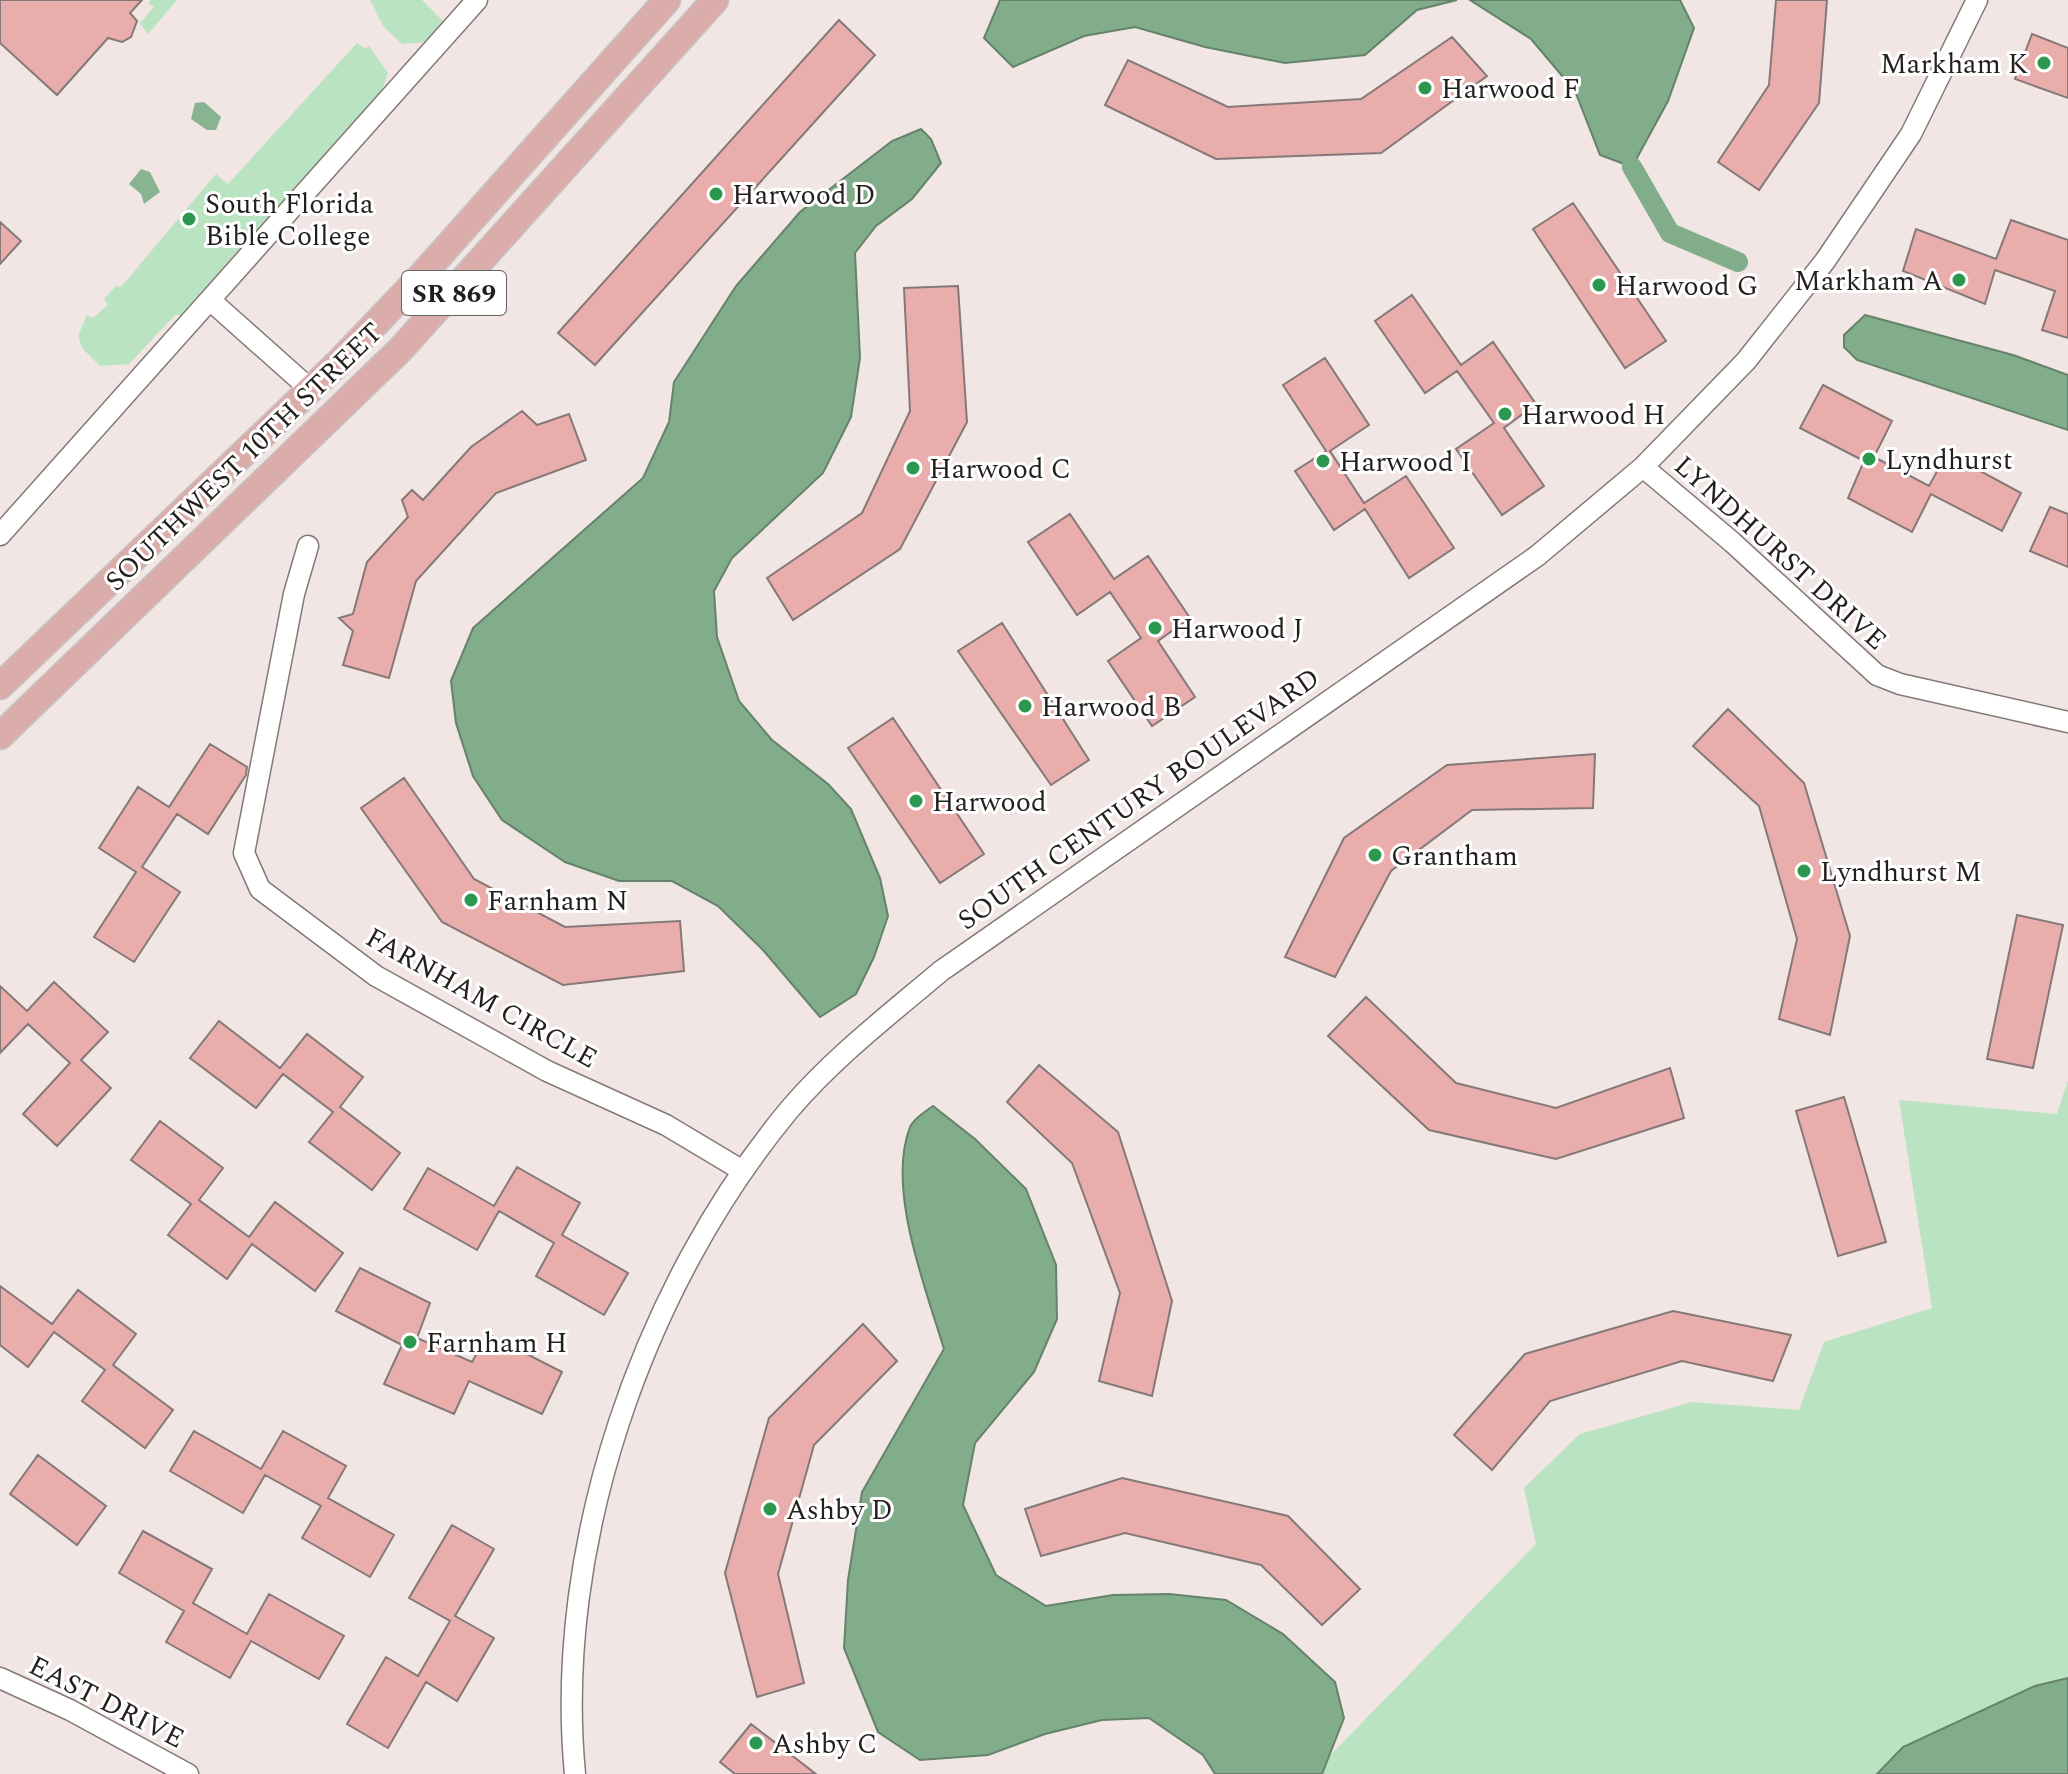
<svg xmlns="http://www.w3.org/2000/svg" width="2068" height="1774" viewBox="0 0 2068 1774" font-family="Spectral,serif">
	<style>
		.green { fill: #bae3c1 }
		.forest { fill: #88b491 }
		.water { fill: #81ad8a; stroke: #65826a; stroke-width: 2 }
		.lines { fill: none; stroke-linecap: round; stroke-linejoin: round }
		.canal { stroke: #81ad8a; stroke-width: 20 }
		.building { fill: #e9aeab; stroke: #847978; stroke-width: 2 }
		.minor-casing { stroke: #847978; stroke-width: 23 }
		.major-casing { stroke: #c6c5c4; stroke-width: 29 }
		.minor { stroke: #fff; stroke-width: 20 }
		.major { stroke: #daacaa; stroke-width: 26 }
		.poi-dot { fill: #2b974f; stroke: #fff; stroke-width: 3 }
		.labels { text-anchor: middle; stroke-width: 6; stroke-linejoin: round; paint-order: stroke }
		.shield { fill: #fff; stroke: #656262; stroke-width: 2 }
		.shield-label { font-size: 26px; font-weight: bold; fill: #231f1e }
		.poi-label { font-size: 28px; fill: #231f1e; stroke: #fff; text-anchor: start }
		.street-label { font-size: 28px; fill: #231f1e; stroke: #fff }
	</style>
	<rect width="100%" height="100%" fill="#f2e6e5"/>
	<path class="green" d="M151,0H177L148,34L140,23L154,7L148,3Z
		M370,0H422L445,23L426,42L402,44L383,26Z
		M357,43L366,49L369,46L388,73L382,90L181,315H175L129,364L100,366L83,349L78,336L87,315L93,318L108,305L104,299L116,286L121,287L216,174L228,184Z
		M2068,1080V1774H1312L1536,1544L1524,1488L1580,1434L1692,1402L1799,1410L1824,1342L1932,1308L1899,1100L2057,1114Z"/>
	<path class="forest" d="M204,102L221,117L216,130H207L191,119L195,103Z
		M141,169L150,172L160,192L144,204L141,194L129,184Z"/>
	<path class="water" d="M1000,0H1457L1417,10L1365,55L1285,63L1205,47L1135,27L1084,36L1013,67L984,38Z
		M1470,0H1680L1694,28L1668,101L1632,167L1600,155L1575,91L1531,39Z
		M921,129L931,139L941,163L912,199L876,226L855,253L860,358L851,417L823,473L732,558L714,591L717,637L739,701L772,740L828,784L851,809L880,878L888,916L874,957L856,994L820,1017L763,950L718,906L672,881H619L565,862L502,820L473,776L456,723L451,681L473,628L643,478L669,422L674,382L736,286L800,212L892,141Z
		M1865,315L2013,355L2068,375V430L1857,360L1844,347V335Z
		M933,1106L975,1139L1026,1189L1056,1265L1057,1319L1034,1372L975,1443L963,1505L996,1575L1046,1606L1113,1595L1169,1594L1226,1600L1283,1634L1335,1682L1344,1718L1322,1774H1215L1203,1755L1149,1718L1102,1720L1045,1734L988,1755L920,1760L878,1732L844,1648L848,1580L862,1492L944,1349C926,1289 886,1189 910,1127C914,1118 925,1112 933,1106Z
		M2068,1678V1774H1877L1903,1747L2035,1686Z"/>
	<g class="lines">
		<path class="canal" d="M1632,167L1670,233L1738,262"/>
	</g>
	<path class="building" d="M0,0H142L130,13L137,21L131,37L122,42L108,38L57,95L0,43Z
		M1776,0H1827L1819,103L1759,190L1718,162L1769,85Z
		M839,20L875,55L595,365L558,333Z
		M2032,34L2068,48V98L2015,79Z
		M1452,37L1487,76L1381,153L1216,159L1105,105L1128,60L1228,107L1361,99Z
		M1573,203L1666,341L1625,368L1533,229Z
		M2011,220L2068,240V338L2042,330L2055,291L1995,270L1985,304L1903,271L1916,229L1996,259Z
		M0,222L21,241L0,264Z
		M958,286L967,422L900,549L793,620L767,578L862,513L910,411L904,288Z
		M1412,295L1461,365L1493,342L1536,404L1504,428L1544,486L1502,515L1456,449L1494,423L1457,371L1425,393L1375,321Z
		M1325,358L1369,425L1330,451L1364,503L1406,476L1454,548L1409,578L1365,509L1334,530L1295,471L1326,451L1283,385Z
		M1823,385L1892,421L1874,457L1929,486L1947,453L2021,493L2002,531L1931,494L1912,532L1848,498L1864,461L1800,428Z
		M522,411L537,425L569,414L586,460L496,493L416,581L389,678L343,665L353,631L339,618L353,614L367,562L408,517L402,500L412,490L423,500L471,447Z
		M2050,507L2068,514V567L2030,551Z
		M1070,514L1114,579L1148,556L1190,618L1158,641L1195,697L1152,726L1108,661L1141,638L1110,592L1077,615L1028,542Z
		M1002,623L1089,760L1051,785L958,651Z
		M1728,709L1804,783L1850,936L1830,1035L1779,1019L1797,939L1759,806L1693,746Z
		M893,718L984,854L940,883L848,748Z
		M210,744L247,767L246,775L208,834L177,814L142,867L180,892L134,962L94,937L136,872L99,848L138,787L169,807Z
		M1595,754L1593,808L1472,810L1391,871L1335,977L1285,957L1344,838L1447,765Z
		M404,778L474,879L565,927L680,921L684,971L563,985L442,922L361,808Z
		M2017,915L2063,925L2033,1068L1987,1059Z
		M54,982L108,1032L81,1060L111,1088L57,1146L23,1114L70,1063L28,1024L0,1053V986L27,1011Z
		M1366,997L1456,1083L1556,1108L1670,1068L1684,1118L1556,1159L1429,1130L1328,1036Z
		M219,1021L280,1068L307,1034L363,1077L340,1107L400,1153L372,1190L309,1142L333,1112L283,1074L256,1108L190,1058Z
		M1039,1065L1118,1132L1172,1301L1152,1396L1099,1381L1120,1293L1072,1163L1007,1102Z
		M1844,1097L1886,1242L1838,1256L1796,1111Z
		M160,1121L223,1168L199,1200L249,1237L275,1202L343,1253L315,1291L252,1244L227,1279L168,1235L191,1204L131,1160Z
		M517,1167L580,1203L562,1235L628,1273L604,1315L536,1276L554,1243L499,1211L477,1250L404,1209L428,1168L494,1206Z
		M360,1268L430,1303L417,1338L472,1362L488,1334L562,1372L542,1414L469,1381L454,1414L384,1384L402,1345L336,1311Z
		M0,1286L52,1324L78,1290L136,1334L113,1365L173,1410L145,1448L82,1401L105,1370L54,1332L28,1367L0,1345Z
		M1673,1311L1791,1335L1773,1381L1682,1361L1550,1401L1492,1470L1454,1435L1525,1354Z
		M863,1324L897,1361L814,1445L778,1574L804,1683L757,1697L725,1573L769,1418Z
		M194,1431L261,1469L283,1431L346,1466L328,1498L394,1535L370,1577L302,1538L321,1506L265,1475L243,1513L170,1471Z
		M38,1455L106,1506L77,1545L10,1494Z
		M1122,1478L1288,1516L1360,1589L1322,1625L1261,1565L1125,1533L1041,1556L1025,1509Z
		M452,1525L494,1549L455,1616L494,1638L457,1701L426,1682L388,1748L347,1724L386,1657L418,1676L450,1621L409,1598Z
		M143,1531L212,1569L193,1603L247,1634L269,1594L344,1636L319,1679L251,1641L230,1678L166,1642L184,1611L119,1573Z
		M751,1724L816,1774H735L720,1762Z"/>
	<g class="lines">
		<g class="minor-casing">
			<path id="minor" d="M210,300L311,390
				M1643,467L1732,542L1877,675L1900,684L2068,722
				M0,535L477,0
				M308,546L294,594L244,853L260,889L376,976L547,1071L666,1125L743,1171
				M0,1678L70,1710L188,1774
				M575,1774C553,1546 643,1286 789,1110C833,1058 889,1015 941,971L1537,556L1643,467L1746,361L1825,261L1911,134L1977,0"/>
		</g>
		<g class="major-casing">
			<path id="major" d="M0,686L339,362L423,274L667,0
				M0,736L400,350L715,0"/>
		</g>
		<use href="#minor" class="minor"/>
		<use href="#major" class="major"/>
	</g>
	<g class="poi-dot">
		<circle cx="2044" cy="63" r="8"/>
		<circle cx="1425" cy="88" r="8"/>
		<circle cx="716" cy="194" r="8"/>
		<circle cx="189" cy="219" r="8"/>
		<circle cx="1959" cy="280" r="8"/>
		<circle cx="1599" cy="285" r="8"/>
		<circle cx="1505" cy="414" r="8"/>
		<circle cx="1869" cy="459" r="8"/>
		<circle cx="1323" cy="461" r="8"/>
		<circle cx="913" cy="468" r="8"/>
		<circle cx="1155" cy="628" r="8"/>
		<circle cx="1025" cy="706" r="8"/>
		<circle cx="916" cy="801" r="8"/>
		<circle cx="1375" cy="855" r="8"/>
		<circle cx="1804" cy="871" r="8"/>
		<circle cx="471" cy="900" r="8"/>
		<circle cx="410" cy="1342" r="8"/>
		<circle cx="770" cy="1509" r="8"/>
		<circle cx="756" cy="1743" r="8"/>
	</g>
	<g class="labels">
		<rect class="shield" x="402" y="271" width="104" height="44" rx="6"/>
		<g class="shield-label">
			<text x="454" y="302">SR 869</text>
		</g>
		<g class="poi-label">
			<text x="2028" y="73" text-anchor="end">Markham K</text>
			<text x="1441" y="98">Harwood F</text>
			<text x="732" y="204">Harwood D</text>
			<text x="205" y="213">South Florida<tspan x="205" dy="32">Bible College</tspan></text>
			<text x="1943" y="290" text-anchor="end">Markham A</text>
			<text x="1615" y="295">Harwood G</text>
			<text x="1521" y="424">Harwood H</text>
			<text x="1885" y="469">Lyndhurst</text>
			<text x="1339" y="471">Harwood I</text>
			<text x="929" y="478">Harwood C</text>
			<text x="1171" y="638">Harwood J</text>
			<text x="1041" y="716">Harwood B</text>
			<text x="932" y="811">Harwood</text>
			<text x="1391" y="865">Grantham</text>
			<text x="1820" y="881">Lyndhurst M</text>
			<text x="487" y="910">Farnham N</text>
			<text x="426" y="1352">Farnham H</text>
			<text x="786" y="1519">Ashby D</text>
			<text x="772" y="1753">Ashby C</text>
		</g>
		<g class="street-label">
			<text transform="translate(243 456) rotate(-44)" y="10">SOUTHWEST 10TH STREET</text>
			<text transform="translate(1781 552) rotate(42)" y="10">LYNDHURST DRIVE</text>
			<text transform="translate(1138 798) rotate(-35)" y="10">SOUTH CENTURY BOULEVARD</text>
			<text transform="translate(482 997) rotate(29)" y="10">FARNHAM CIRCLE</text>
			<text transform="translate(107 1701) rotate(27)" y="10">EAST DRIVE</text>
		</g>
	</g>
</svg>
